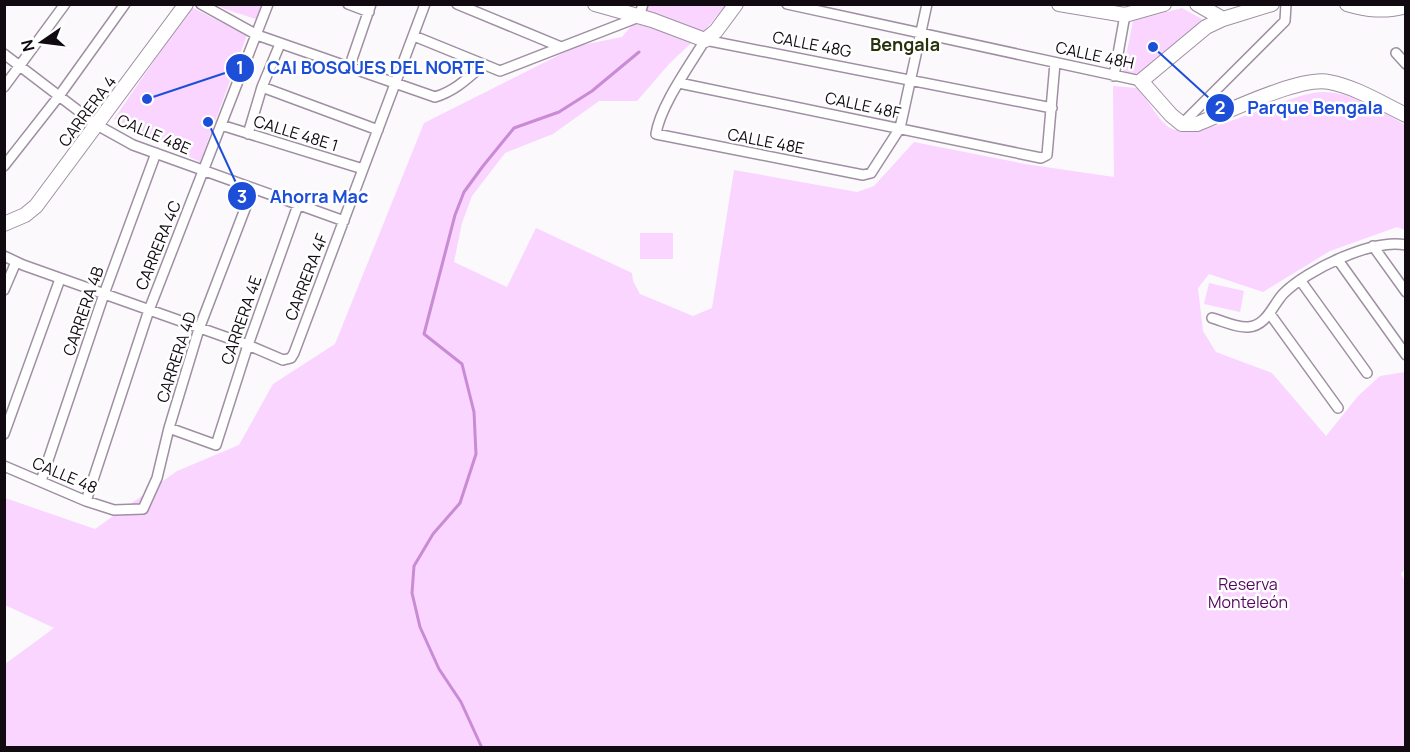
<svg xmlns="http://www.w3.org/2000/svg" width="1410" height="752" viewBox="0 0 1410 752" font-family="Manrope,sans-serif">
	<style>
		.green { fill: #f9d5ff }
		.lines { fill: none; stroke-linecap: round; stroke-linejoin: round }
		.stream { stroke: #c98bd3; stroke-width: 3 }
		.street-casing { stroke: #9f8fa2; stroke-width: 12 }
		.secondary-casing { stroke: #9f8fa2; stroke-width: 16 }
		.street { stroke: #fff; stroke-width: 9 }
		.secondary { stroke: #fff; stroke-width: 14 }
		.labels { text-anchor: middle; stroke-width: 5; stroke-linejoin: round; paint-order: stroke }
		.street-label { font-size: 16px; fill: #110b11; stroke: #fff }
		.park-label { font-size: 16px; fill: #570563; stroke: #fff }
		.neighbourhood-label { font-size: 18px; font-weight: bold; fill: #28330d; stroke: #fff }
		.leader { fill: none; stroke: #1d4ed8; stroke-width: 2 }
		.callout-dot { fill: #1d4ed8; stroke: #fff; stroke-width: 2 }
		.mark-label { font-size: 18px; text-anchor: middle; font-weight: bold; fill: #fff }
		.callout-label { font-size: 18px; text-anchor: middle; font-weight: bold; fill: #1d4ed8; stroke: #fff; stroke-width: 5; stroke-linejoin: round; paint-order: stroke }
	</style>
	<rect width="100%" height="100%" fill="#fcf9fd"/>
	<path class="green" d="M217,5H264L258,20L225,9Z
		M649,5H726L704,31L670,63L637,101H599L553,134L505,153L472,196L462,223L454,262L507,287L536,228L632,273L633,281L640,294L693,316L712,308L734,170L857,192L874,186L914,142L1025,164L1114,177L1113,86L1138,88C1147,99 1156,116 1166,125C1192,150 1289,90 1325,92C1354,93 1381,111 1405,125V230L1397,227L1330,251L1263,292L1209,274L1198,288L1203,331L1216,352L1272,373L1326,436L1358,396L1380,376L1405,372L1406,568L1401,574L1406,583L1405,747H5V664L54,628L5,605V498L95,529L177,471L239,445L273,384L335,344L424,123L577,46L622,37Z
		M191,7L247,35L200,162L114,119Z
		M1182,8L1209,23L1142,77L1123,71L1133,21Z
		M640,233H673V259H640Z
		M1209,283L1244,291L1240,312L1204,304Z"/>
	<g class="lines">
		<path class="stream" d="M482,748L461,702L439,669L420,627L412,593L414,566L433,534L460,503L476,454L474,412L462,364L424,334L455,215L464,192L483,166L514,128L559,112L592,91L639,52"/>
		<g class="street-casing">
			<path id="street" d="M201,4L257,35L435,97C455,91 468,78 483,65
				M348,4L369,12
				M457,4L561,47
				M787,4L1141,81
				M927,4L900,128L871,173L863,175L656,134C660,106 690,65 705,40L1052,108
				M414,36L500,71L639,17L643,4
				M1396,53L1406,64
				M4,54L97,125L133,145L344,221
				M349,68L371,4
				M1114,76L1125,15
				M679,83L1041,158L1047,155L1055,63
				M4,87L65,4
				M262,87L378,130
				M1182,124L1285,21L1286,4
				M221,125L363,169
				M248,134L262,87L280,44
				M4,166L59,96L125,4
				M1373,246L1406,292
				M4,256L23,265L248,345L283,360L291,358L294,353L425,4
				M1338,260L1406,355
				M1300,280L1367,373
				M4,290L16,262
				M1270,314L1338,408
				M1212,318C1223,321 1237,328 1248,327C1267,326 1273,304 1284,293C1307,270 1373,238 1406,245
				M169,428L216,445L248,345L298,205
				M4,434L60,279
				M4,466L86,501L114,510L143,509L157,478L169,428L199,329L253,188
				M41,481L104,294L156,153
				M86,501L149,310L268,4"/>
		</g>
		<g class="secondary-casing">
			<path id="secondary" d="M595,4L652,20L705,40L716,31L736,4
				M1059,4L1125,15L1164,4
				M1197,4L1223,19
				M1272,4L1223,19L1206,27L1141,81L1171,115L1182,124H1197C1227,112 1300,76 1329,82C1356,87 1381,103 1406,115
				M1347,4C1367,10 1385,12 1406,6
				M4,224L25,215L36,206L186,4"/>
		</g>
		<use href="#street" class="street"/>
		<use href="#secondary" class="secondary"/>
	</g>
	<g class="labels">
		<g class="street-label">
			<text transform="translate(812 44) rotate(11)" y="6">CALLE 48G</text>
			<text transform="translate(1095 55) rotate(12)" y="6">CALLE 48H</text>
			<text transform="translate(863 105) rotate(12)" y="6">CALLE 48F</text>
			<text transform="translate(87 111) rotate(-53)" y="6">CARRERA 4</text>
			<text transform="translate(296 133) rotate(17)" y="6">CALLE 48E 1</text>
			<text transform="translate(154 134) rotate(23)" y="6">CALLE 48E</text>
			<text transform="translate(766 141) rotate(11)" y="6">CALLE 48E</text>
			<text transform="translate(158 245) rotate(-68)" y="6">CARRERA 4C</text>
			<text transform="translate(306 277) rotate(-69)" y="6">CARRERA 4F</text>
			<text transform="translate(83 311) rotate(-71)" y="6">CARRERA 4B</text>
			<text transform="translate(241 320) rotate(-71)" y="6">CARRERA 4E</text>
			<text transform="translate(176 357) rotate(-72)" y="6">CARRERA 4D</text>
			<text transform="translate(65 475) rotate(23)" y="6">CALLE 48</text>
		</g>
		<g class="park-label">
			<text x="1248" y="590">Reserva<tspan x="1248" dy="18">Monteleón</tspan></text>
		</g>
		<g class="neighbourhood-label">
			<text x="905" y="51">Bengala</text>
		</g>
	</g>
	<path class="leader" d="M147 99L240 68M1153 47L1220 108M208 122L242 196"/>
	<g class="callout-dot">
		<circle cx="147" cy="99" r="6"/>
		<circle cx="1153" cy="47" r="6"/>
		<circle cx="208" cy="122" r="6"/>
		<circle cx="240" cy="68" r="15"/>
		<circle cx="1220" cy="108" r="15"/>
		<circle cx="242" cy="196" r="15"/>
	</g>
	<g class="mark-label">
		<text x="240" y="74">1</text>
		<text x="1220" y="114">2</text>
		<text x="242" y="203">3</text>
	</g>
	<g class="callout-label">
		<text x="376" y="74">CAI BOSQUES DEL NORTE</text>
		<text x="1315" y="114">Parque Bengala</text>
		<text x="319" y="203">Ahorra Mac</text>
	</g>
	<rect width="1410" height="752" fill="none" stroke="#110b11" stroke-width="12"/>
	<g transform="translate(42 42) rotate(256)" stroke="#ffffff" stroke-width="4.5" paint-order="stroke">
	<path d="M0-4.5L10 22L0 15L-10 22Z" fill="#110b11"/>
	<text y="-9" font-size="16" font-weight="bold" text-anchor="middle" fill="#110b11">N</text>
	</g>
</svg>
